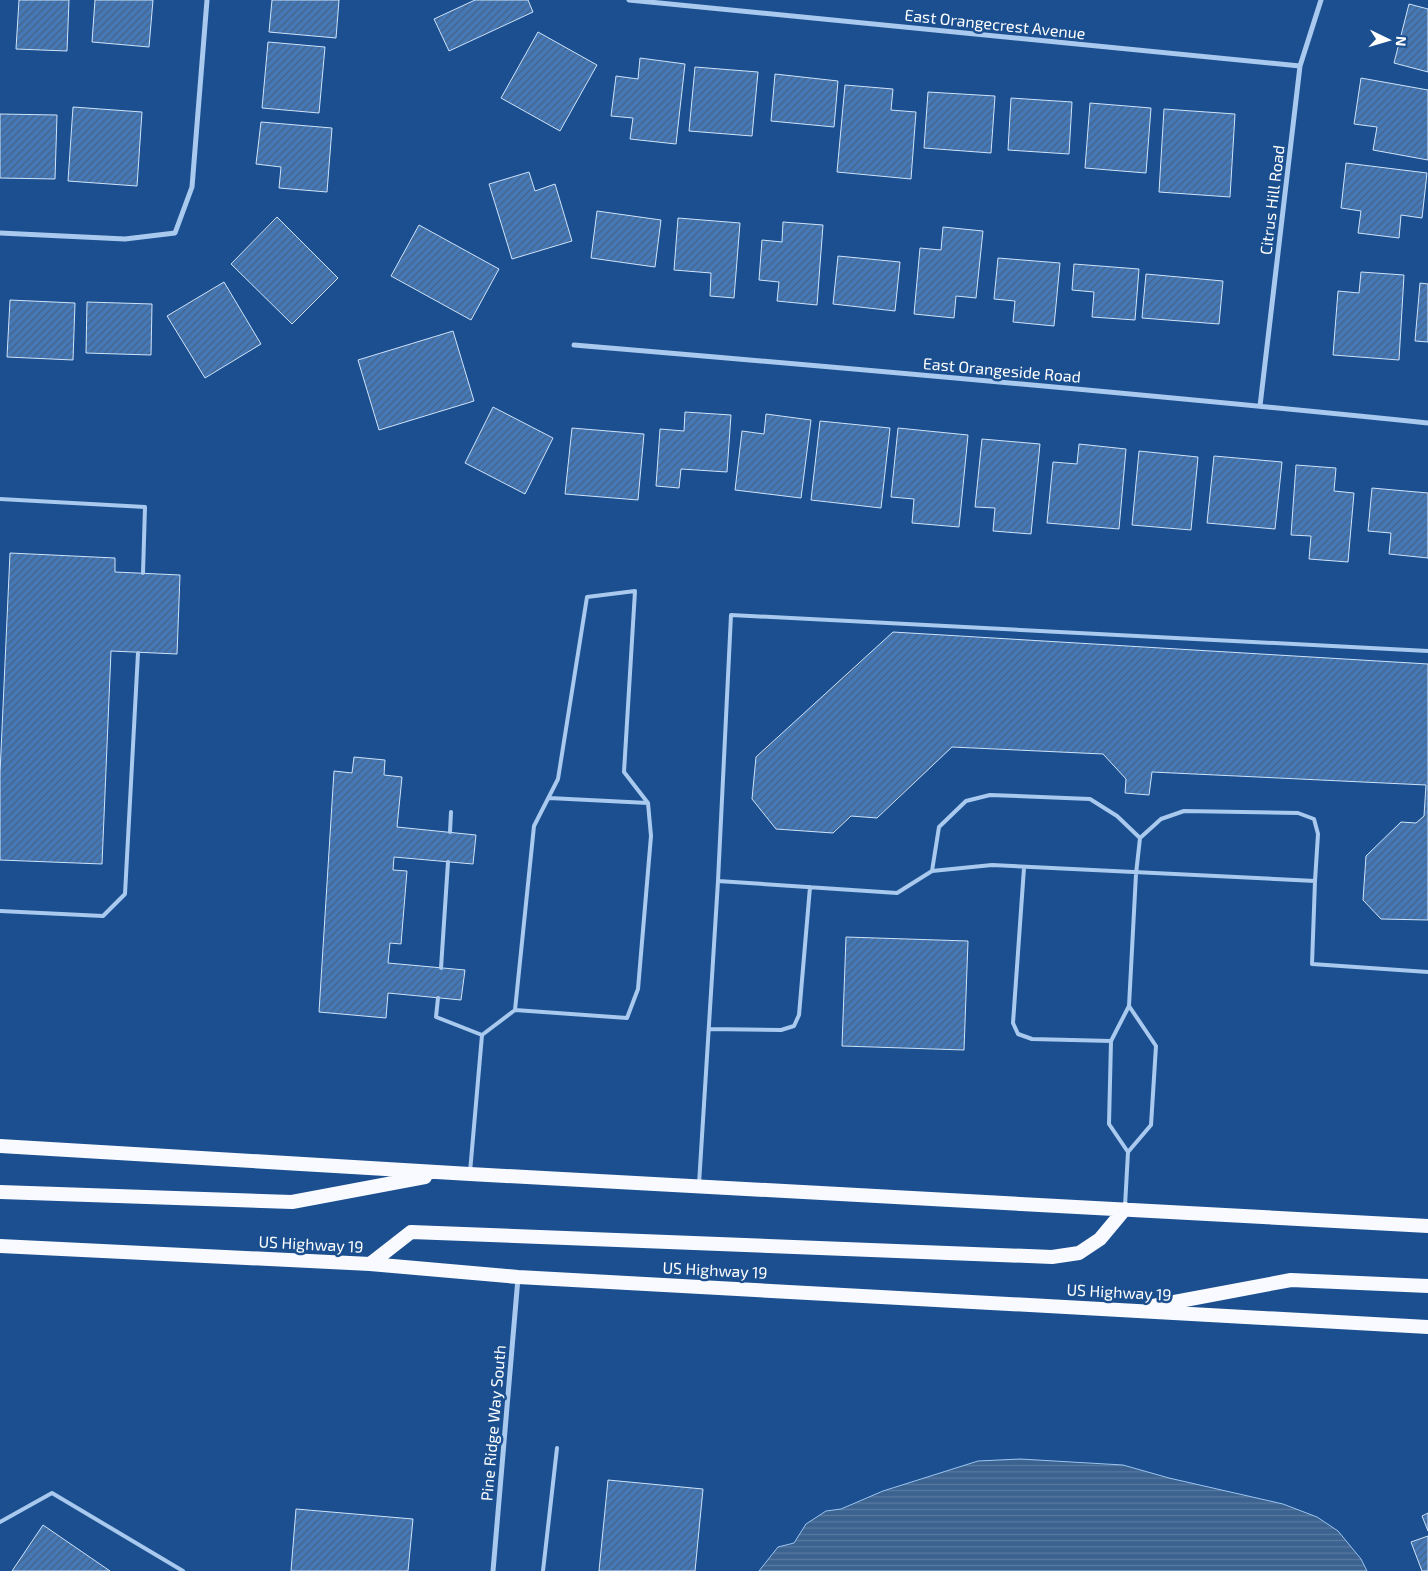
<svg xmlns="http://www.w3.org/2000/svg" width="1428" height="1571" viewBox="0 0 1428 1571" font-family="'Exo 2',sans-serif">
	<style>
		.water { fill: url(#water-rules); stroke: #9cc4f0 }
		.building { fill: url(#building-hatch); stroke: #cfe3fa }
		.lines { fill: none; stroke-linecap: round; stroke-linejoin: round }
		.service { stroke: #a9c9ee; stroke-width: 4 }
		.minor { stroke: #a9c9ee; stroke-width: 5 }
		.trunk { stroke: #f8faff; stroke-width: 14 }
		.labels { text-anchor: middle; stroke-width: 5; stroke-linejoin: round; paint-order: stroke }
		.street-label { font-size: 16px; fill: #fff; stroke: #1b4f8f }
	</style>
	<defs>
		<pattern id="water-rules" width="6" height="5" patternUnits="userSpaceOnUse" patternTransform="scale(1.25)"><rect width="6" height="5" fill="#3c6290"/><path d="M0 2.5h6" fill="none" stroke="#597aa1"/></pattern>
		<pattern id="building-hatch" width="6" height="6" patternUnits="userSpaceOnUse" patternTransform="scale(1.25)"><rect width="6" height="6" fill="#4478b7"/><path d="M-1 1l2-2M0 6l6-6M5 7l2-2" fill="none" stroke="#486282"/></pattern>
	</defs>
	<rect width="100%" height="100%" fill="#1b4f8f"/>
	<path class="water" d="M1020,1459L1123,1465L1169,1478L1283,1504L1317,1517L1338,1531L1361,1559L1367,1571H759L778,1547L794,1543L806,1524L826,1511L841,1509L883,1491L978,1461Z"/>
	<path class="building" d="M19,0H69L67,51L16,49Z
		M95,0H153L149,47L92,42Z
		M272,0H339L336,38L269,32Z
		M475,0H528L533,12L449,51L434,19Z
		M1409,4L1428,9V72L1394,63Z
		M538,32L597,65L560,131L501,98Z
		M268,42L325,47L319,113L262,108Z
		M640,58L685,64L676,144L630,139L633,118L611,116L616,76L638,79Z
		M695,67L758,72L752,136L689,131Z
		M775,74L838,81L834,127L771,121Z
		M1361,78L1428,90V160L1373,150L1377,127L1354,124Z
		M845,85L893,89L891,110L916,112L911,179L837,172Z
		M928,92L995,96L991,153L924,148Z
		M1011,98L1072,102L1069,154L1008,150Z
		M1090,103L1151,108L1146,173L1085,168Z
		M73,107L142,112L137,186L68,181Z
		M1164,109L1235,114L1230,197L1159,192Z
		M0,114L57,115L55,179L0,178Z
		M261,122L332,128L327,192L279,188L281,167L256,164Z
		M1346,163L1427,173L1422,218L1401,215L1399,238L1358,233L1361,211L1341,208Z
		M529,172L535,191L555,184L572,241L512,259L489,184Z
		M597,211L661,220L655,267L591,258Z
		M277,217L338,278L292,324L231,264Z
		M678,218L740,223L734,298L710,296L711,273L674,270Z
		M783,222L823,225L817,305L777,301L779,282L759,280L762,240L782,242Z
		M419,225L499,269L471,320L391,276Z
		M943,227L983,231L976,298L956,296L954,318L914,314L920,248L941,250Z
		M838,256L900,262L895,311L833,304Z
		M998,258L1060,263L1054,326L1013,322L1015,301L994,299Z
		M1074,264L1139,269L1135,320L1092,317L1094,292L1072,290Z
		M1361,272L1404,275L1399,360L1333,355L1338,291L1359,293Z
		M1146,274L1223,281L1219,324L1142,318Z
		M224,282L261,344L205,378L167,316Z
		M1420,283L1428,284V342L1415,341Z
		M10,300L75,303L73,360L7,357Z
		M87,302L152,304L151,355L86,353Z
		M453,331L474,401L379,430L358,360Z
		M493,407L553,438L525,494L465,463Z
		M685,412L731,415L727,472L681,469L679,488L656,486L660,429L684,431Z
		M766,414L811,420L801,498L735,490L742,431L764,434Z
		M820,421L890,428L881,508L811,500Z
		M572,428L644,434L638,500L565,494Z
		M898,428L968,435L959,527L912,523L914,499L891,497Z
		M982,439L1040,444L1031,534L993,531L995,508L975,507Z
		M1079,444L1126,449L1119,529L1047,523L1053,462L1077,464Z
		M1139,451L1198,457L1191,530L1132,525Z
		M1214,456L1282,462L1275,529L1207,523Z
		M1296,465L1336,468L1334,491L1354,493L1348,562L1309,559L1311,536L1291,535Z
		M1372,488L1428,493V558L1389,554L1391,533L1368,531Z
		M10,553L115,558V572L180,575L177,654L111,651L102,864L0,860V773Z
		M893,632L1428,664V920L1381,919L1363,900L1366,856L1401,822L1416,823L1424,816L1426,785L1152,772L1149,795L1125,793L1126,779L1103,754L952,747L877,818L851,816L833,833L776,829L752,799L756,757Z
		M354,757L385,760L384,775L402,777L397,827L476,835L473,864L394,857L393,870L407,871L401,944L390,943L388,963L465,970L461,1000L388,993L386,1018L319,1012L334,771L352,773Z
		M846,937L968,941L964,1050L842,1046Z
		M608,1480L703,1489L695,1571H599Z
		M296,1509L413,1519L408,1571H291Z
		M1428,1513V1531L1422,1516Z
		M43,1525L110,1571H12Z
		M1428,1536V1571H1422L1411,1542Z"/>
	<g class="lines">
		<path class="service" d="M0,499L145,507L143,573
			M549,798L648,803
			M450,832L451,812
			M1140,838L1161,819L1184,811L1298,813L1314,819L1318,834L1315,881
			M1024,868L1013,1023L1018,1034L1032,1039L1111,1041
			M932,871L939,827L966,801L990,795L1090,799L1117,816L1140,838L1136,874L1129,1006L1111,1041L1109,1124L1128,1152L1125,1206
			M718,881L897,893L932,871L992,865L1315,881L1312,964L1428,972
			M0,911L103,916L125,894L138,653
			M441,968L448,862
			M438,998L436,1017L482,1035
			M709,1029L781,1030L794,1026L799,1015L810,887
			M1128,1152L1151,1125L1156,1046L1129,1006
			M470,1172L482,1035L515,1010L627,1018L638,989L651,836L648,803L624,772L635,591L587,597L558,779L534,826L515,1010
			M699,1184L718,881L731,615L1428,651
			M0,1522L52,1493L183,1571
			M543,1571L557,1448"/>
		<path class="minor" d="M629,0L1300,66
			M0,233L125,239L175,233L192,187L207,0
			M574,345C859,369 1144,394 1428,423
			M1260,406L1300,66L1321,0
			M493,1571L518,1278"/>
		<path class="trunk" d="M0,1146L470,1174L1428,1226
			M0,1192L292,1202L425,1177
			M0,1246L370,1264L518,1277L1428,1327
			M370,1264L411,1232L1052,1257L1079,1253L1100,1239L1125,1209
			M1153,1306L1291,1280L1428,1286"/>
	</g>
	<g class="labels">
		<g class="street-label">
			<text transform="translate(995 24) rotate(6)" y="6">East Orangecrest Avenue</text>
			<text transform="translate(1272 200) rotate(-83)" y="6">Citrus Hill Road</text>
			<text transform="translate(1002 370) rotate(5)" y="6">East Orangeside Road</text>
			<text transform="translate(311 1244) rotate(3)" y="6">US Highway 19</text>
			<text transform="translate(715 1270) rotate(3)" y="6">US Highway 19</text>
			<text transform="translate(1119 1292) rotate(3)" y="6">US Highway 19</text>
			<text transform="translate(493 1423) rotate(-85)" y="6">Pine Ridge Way South</text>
		</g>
	</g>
	<g transform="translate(1388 40) rotate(95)" stroke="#1b4f8f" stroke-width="4" paint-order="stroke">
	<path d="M0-4L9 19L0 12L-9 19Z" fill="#ffffff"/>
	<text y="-8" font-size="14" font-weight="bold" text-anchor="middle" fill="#ffffff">N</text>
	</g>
</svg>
